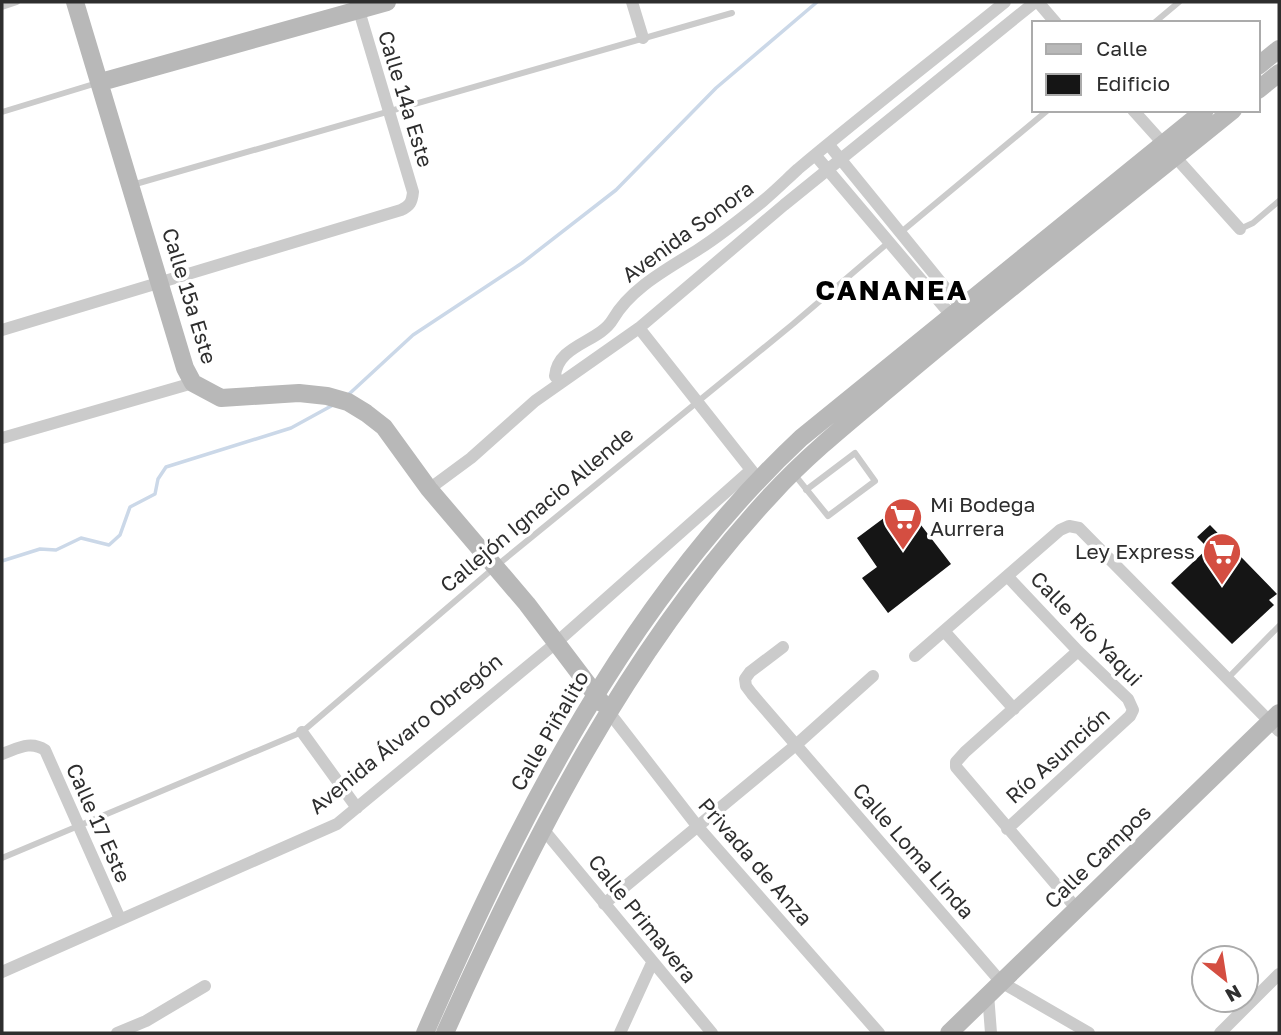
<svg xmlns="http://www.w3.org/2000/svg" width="1281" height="1035" viewBox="0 0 1281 1035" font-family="'Golos Text',sans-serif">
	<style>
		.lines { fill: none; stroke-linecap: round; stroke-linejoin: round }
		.stream { stroke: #cbd8e8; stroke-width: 3.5 }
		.building { fill: #151515 }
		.lane { stroke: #cbcbcb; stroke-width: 6 }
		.street { stroke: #cbcbcb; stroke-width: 12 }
		.secondary { stroke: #b8b8b8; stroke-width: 18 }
		.labels { text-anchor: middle; stroke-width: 7; stroke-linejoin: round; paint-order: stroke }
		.street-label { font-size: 21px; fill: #2e2e2e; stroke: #fff }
		.poi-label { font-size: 21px; fill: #2e2e2e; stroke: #fff; text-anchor: start }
		.district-label { font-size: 28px; font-weight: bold; letter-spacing: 2px; fill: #000; stroke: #fff }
	</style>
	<rect width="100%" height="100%" fill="#fff"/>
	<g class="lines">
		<path class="stream" d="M348,395L413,335L522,263L616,190L716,88L817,2
			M2,561L40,549L56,550L81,538L109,545L120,535L130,507L155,494L158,479L166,467L291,428L333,405"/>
	</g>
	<path class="building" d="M904,503L951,564L888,613L862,578L877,567L857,538Z
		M1210,525L1277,594L1269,600L1274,605L1232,644L1171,583L1208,548L1197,537Z"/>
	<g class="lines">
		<path class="lane" d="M2,7L17,2
			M1154,23L1179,2
			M2,112L97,83
			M132,185L732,13
			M1240,229L1253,223L1279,201
			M900,233L1048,110
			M794,474L828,516L875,481L855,453L806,490
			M1228,678L1279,626
			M2,858L302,732L495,567L793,324L889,242"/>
		<path class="street" d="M632,2L643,38
			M1038,2L1056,23
			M1133,110L1240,229
			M829,145L965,312
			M816,156L956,321
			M639,328L756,476
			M2,330L401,210C410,206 412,202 413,192L357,4
			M561,383L555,376C558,344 599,343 613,319C632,287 668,269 699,249C721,235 742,218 763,201C775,191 786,180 798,169C866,112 936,58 1005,2
			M2,438L193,383
			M429,489L471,458L535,401L639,328L784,205L1035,2
			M944,631L1014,709
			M783,647L750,672L745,679L746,686L752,694L1001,982L1089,1033
			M915,656L1060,530L1069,526L1079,528L1279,731
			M608,711L698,827L879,1033
			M302,732L357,808
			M2,754C17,749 30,740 45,750L120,919
			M543,829L712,1033
			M1007,829L1130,716L1133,710L1128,699L1078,651L1008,577
			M604,904L797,744L873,676
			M1077,909L956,767V762L965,752L1078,651
			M2,972L337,824L557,642L751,470
			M988,994L991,1033
			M117,1033L146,1021L205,986
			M620,1033L652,963
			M1220,1033L1279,974"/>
		<path class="secondary" d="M75,2L185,368L193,383L221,398L299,393L327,396L348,402L366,413L384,427L429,489L527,604L602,703
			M1258,66L1279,49
			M101,82L387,2
			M1258,90L1279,73
			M425,1033C519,818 627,601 801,438L1205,110
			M445,1033C531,841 627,650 771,495C813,449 863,411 910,371C1016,282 1126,197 1233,110
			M949,1033L1279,713"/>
	</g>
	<defs>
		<g id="supermarket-pin" transform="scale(2.0125)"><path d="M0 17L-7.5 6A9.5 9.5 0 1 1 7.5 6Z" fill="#d44e41" stroke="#fff"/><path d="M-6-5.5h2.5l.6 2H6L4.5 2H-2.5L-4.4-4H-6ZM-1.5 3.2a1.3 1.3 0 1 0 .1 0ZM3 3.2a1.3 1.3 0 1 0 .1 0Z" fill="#fff"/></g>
	</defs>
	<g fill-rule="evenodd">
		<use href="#supermarket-pin" x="903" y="517"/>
		<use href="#supermarket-pin" x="1222" y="552"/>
	</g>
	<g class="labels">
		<g class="street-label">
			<text transform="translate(405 99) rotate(73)" y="7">Calle 14ª Este</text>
			<text transform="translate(688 232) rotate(-36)" y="7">Avenida Sonora</text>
			<text transform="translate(189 296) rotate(73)" y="7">Calle 15ª Este</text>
			<text transform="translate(537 510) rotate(-40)" y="7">Callejón Ignacio Allende</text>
			<text transform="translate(1086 629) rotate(46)" y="7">Calle Río Yaqui</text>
			<text transform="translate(550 731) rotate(-60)" y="7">Calle Piñalito</text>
			<text transform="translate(406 734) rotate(-39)" y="7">Avenida Álvaro Obregón</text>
			<text transform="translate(1058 756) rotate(-42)" y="7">Río Asunción</text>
			<text transform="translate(98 823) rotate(66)" y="7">Calle 17 Este</text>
			<text transform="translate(913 851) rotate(49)" y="7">Calle Loma Linda</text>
			<text transform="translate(1098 857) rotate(-44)" y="7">Calle Campos</text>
			<text transform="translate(755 862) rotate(49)" y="7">Privada de Anza</text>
			<text transform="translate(642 919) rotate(51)" y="7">Calle Primavera</text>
		</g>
		<g class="poi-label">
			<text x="930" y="512">Mi Bodega<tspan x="930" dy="24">Aurrera</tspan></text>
			<text x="1195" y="559" text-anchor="end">Ley Express</text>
		</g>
		<g class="district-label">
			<text x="892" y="300">CANANEA</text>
		</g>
	</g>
	<rect width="1281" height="1035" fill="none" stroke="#2e2e2e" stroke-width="7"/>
	<rect x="1032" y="21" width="228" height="91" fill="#ffffff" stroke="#ababab" stroke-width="2"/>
	<rect x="1046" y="44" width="35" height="10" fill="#b8b8b8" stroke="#ababab" stroke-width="2"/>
	<text x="1096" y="56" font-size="21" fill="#2e2e2e">Calle</text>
	<rect x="1046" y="74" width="35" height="21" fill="#151515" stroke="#ababab" stroke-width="2"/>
	<text x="1096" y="91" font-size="21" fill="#2e2e2e">Edificio</text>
	<g transform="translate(1225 979) rotate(150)"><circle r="33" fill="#ffffff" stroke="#ababab" stroke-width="2"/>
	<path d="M0-5L12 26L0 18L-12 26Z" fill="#d44e41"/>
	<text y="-10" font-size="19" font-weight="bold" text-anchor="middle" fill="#2e2e2e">N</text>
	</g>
</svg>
